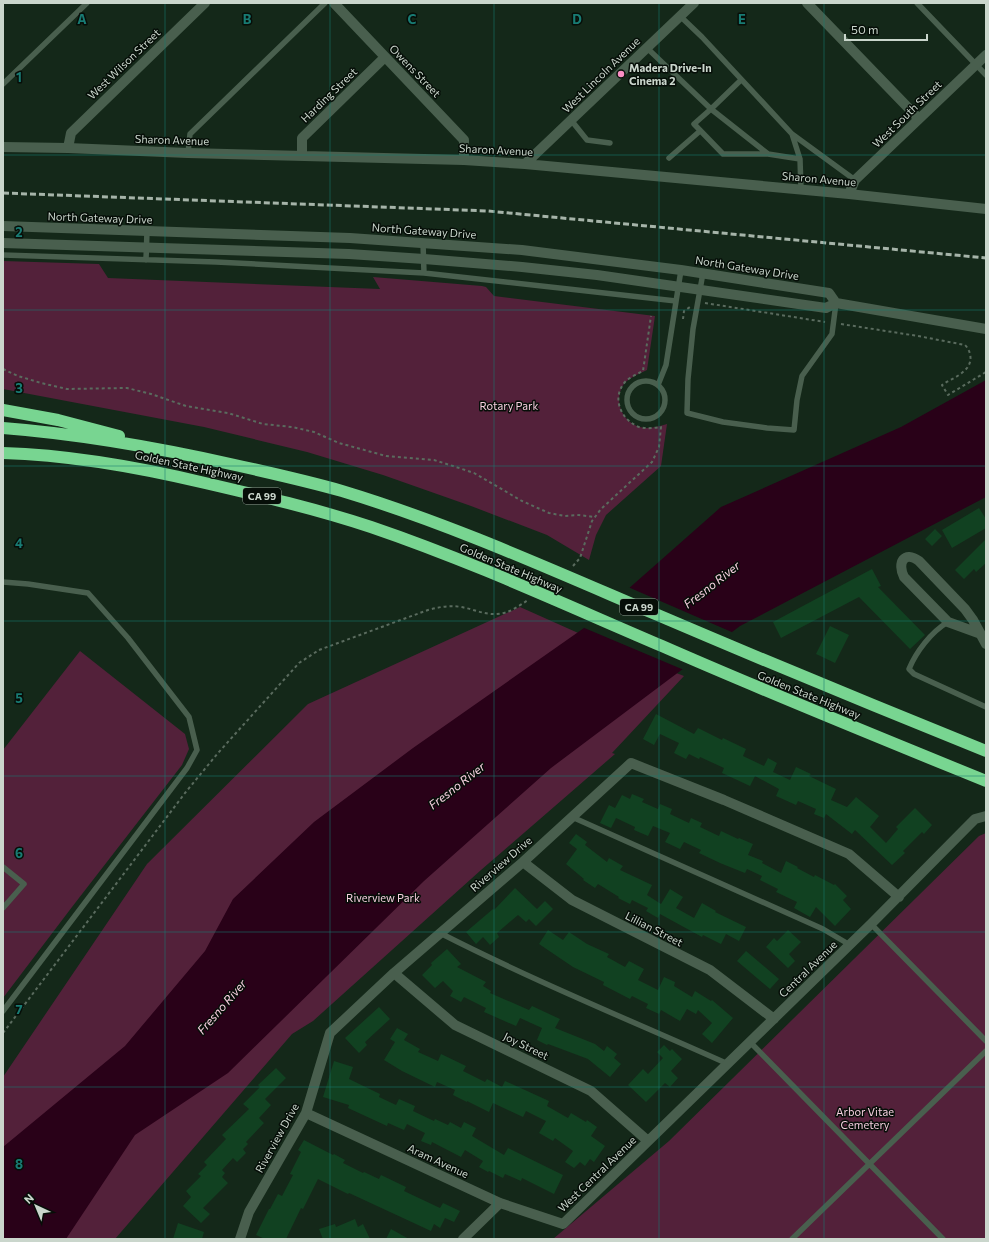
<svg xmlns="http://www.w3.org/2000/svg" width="989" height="1242" viewBox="0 0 989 1242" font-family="Commissioner,sans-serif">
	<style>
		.green { fill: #53213a }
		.water { fill: #290118 }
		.pier { fill: #142819 }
		.building { fill: #114121 }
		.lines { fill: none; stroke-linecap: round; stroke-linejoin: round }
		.path { stroke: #5a6b5e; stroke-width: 2; stroke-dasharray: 3 3; stroke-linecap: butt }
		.lane { stroke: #495f4e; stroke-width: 5.5 }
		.street { stroke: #495f4e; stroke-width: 10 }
		.secondary { stroke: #495f4e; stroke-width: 10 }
		.highway { stroke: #78d591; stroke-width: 12 }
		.rail { stroke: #a6b4a9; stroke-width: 3; stroke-dasharray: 6 3; stroke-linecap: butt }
		.grid { fill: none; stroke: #187b73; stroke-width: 1; stroke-opacity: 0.55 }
		.poi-dot { fill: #fb8fc4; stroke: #060e08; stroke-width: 1.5 }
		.labels { text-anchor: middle; stroke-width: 3; stroke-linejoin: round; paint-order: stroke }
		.shield { fill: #060e08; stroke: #8f9a91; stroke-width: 1 }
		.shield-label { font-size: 10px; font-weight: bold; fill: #cad6cc }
		.street-label { font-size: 11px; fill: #cad6cc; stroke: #060e08 }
		.poi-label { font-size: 11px; font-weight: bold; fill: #cad6cc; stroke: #060e08; text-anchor: start }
		.park-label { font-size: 11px; fill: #f6cedf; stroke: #060e08 }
		.water-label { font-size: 12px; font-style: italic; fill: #fad2e3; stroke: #060e08 }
		.grid-label { font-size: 13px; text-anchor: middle; font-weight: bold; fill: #187b73; stroke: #060e08; stroke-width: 3; stroke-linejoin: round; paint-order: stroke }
	</style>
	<rect width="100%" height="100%" fill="#142819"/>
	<path class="green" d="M3,261L99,264L108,278L380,289L373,277L482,286L486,287L494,296L655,316L647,370C639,374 627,378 622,387C613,405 626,427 646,428C653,428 660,426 667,424L661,466L606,515L596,535L589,560L547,535L471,506L383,475L307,452L204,427L3,389Z
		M520,607L614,649L684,676L612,753L615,754L481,870L313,1021L292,1034L115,1239H3V1077L147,864L308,704Z
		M80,651L185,734L189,749L182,765L72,907L3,998V750Z
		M986,833V1239H553L669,1141L979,836Z"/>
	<path class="water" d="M986,380V497L740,626L551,768L424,881L228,1073L135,1135L66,1239H3V1147L125,1046L205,951L233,899L314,822L413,748L584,628L721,507L901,427Z"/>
	<path class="pier" d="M628,587L734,633L684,670L582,627Z"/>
	<path class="building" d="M979,508L986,519V528L952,548L942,530Z
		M935,529L942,536L932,546L925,539Z
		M986,539V563L976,572L974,569L964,579L955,570Z
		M872,569L881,586L878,587L925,635L910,649L859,597L781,638L773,622Z
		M830,626L849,635L835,663L816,654Z
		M656,714L694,734L698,728L722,740L723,738L746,749L743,756L764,766L768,758L777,763L773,772L790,780L796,767L811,774L809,776L836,789L831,800L847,807L856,797L879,816L870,827L886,843L898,829L896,827L915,808L932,825L924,834L922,832L903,851L905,853L892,865L855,830L852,834L826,814L824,818L814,814L816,809L798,801L796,805L776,796L779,789L755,776L750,786L722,773L724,768L700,757L699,759L689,754L686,759L674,753L679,743L660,734L654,745L643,739Z
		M632,794L644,799L642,802L658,809L660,804L672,809L670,814L689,823L691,818L702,823L700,827L719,836L721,831L738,839L739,838L753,844L748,855L763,861L762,863L781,873L786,861L798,867L797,868L814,877L815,875L834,885L835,884L847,896L843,900L851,909L835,926L816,907L810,917L794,908L797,902L776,892L778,889L760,880L762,876L747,869L745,873L720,863L699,853L701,850L684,842L680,849L665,842L670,833L653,826L648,836L634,830L635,827L616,818L611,828L600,823L609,805L615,808L622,795L630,799Z
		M576,834L587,842L585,845L607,862L609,858L623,866L620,870L652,885L647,895L661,904L670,889L683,897L676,908L694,918L702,903L716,911L715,912L746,927L739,941L726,934L721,944L703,935L702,937L660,914L658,918L646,911L648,908L632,900L630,904L618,898L619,897L598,884L595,888L583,880L584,879L566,864L577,849L569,843Z
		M515,888L537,909L545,901L553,909L536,926L529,919L526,922L518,915L497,933L499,937L490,945L483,937L476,944L466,932L493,909L494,910Z
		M548,930L563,940L569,932L587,944L609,954L607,957L625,967L629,961L644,969L638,980L658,990L664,977L675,982L674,986L692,997L695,991L711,1001L712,1000L733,1018L712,1043L702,1034L712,1023L698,1010L696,1014L687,1009L680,1021L661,1010L659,1014L646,1008L648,1004L632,996L630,999L603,985L604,982L573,967L539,944Z
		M788,930L801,942L789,954L795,961L788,968L766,947L774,938L777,941Z
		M447,949L461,964L457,967L486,982L483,986L491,991L490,993L529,1010L532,1006L560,1019L555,1028L595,1044L604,1051L607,1046L617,1054L614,1058L621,1064L610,1077L588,1059L548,1044L547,1045L537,1040L542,1028L520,1018L516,1026L484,1012L486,1008L464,997L461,1002L450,996L453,991L443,981L435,988L422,975L432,965L431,963Z
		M746,951L779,979L770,989L737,961Z
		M379,1007L390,1019L365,1042L367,1045L359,1053L345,1038Z
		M397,1028L408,1034L404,1040L420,1049L418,1052L438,1061L441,1054L466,1066L463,1071L485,1082L487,1079L502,1087L505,1081L549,1101L547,1106L568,1118L571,1113L586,1122L587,1120L597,1127L591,1136L605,1146L594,1162L590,1159L585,1166L580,1162L574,1168L565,1162L573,1151L555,1138L553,1141L539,1133L546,1121L526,1111L523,1117L493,1103L489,1112L467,1101V1102L453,1095L455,1090L437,1082L435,1087L402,1071L384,1060L395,1042L390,1039Z
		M664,1045L670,1051L672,1049L682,1059L671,1071L678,1078L670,1087L665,1083L646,1102L628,1085L643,1069L648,1074L663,1058L657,1052Z
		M334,1061L353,1067L349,1079L380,1094L379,1097L396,1105L399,1099L415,1106L413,1111L434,1121L435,1119L448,1125L450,1122L461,1128L464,1122L476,1128L472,1136L504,1155L508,1148L563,1175L554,1194L522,1178L521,1181L505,1174L503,1178L489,1171L488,1172L479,1167L483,1161L465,1150L461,1157L432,1142L431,1145L421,1141L425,1133L407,1124L404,1130L388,1123L387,1126L348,1108L349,1105L323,1097Z
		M276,1068L286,1078L265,1099L271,1105L259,1118L264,1123L246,1142L248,1144L243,1149L246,1153L237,1162L233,1158L222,1170L225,1173L222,1177L228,1183L203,1208L210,1214L201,1223L183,1206L191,1197L186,1191L201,1176L198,1174L207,1165L204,1162L226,1139L222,1135L249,1109L243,1104L260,1087L258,1085Z
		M304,1140L333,1155L334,1154L345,1160L343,1163L363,1173L364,1172L379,1179L381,1175L406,1187L404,1191L440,1208L443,1203L460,1211L454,1222L445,1218L440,1228L434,1224L431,1231L349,1193L348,1194L318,1179L303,1209L301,1208L286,1239H265L256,1235L269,1209H270L278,1194L282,1196L293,1175L290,1174L301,1152L298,1150Z
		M355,1219L358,1227L363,1224L370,1239H323L319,1229L335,1224L336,1227Z
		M178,1223L204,1232L202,1239H173Z
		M391,1229L409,1239H386Z"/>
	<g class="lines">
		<path class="path" d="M705,303L825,322
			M683,319L684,311L690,307
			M841,324L918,336L965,345C972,352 973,364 964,371C958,377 949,380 942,385L948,395L986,372
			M3,369L18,376L41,383L67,389L127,388L151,394L186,406L228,413L263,424L292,427L314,432L339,443L386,456L434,460L456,467L474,473L522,501L549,513L565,516L579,515L595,517
			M573,566L580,558L592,521L601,509L652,462L659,447L661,427C654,428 647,429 639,427C621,420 611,398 625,382C630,377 637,374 643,371L651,316
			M3,1033L185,793L218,753L299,663L319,650L428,610C439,607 449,605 461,607C473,609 485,615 497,614C508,614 519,606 528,600"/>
		<path class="lane" d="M917,3L986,75
			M680,16L702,37L792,134L800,159L801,190
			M647,48L711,109L741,80
			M3,84L87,3
			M571,120L587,140L610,143
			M792,134L855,180
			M188,153L190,134L325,3
			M768,154H723L694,124L711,109L768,154L800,159
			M669,158L700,131
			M423,243L424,273
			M3,255L216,262L424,273L676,301
			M146,260L147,231
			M703,273L693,329L688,379L687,413L723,422L767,428L794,430L797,400L802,376L832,334L836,303
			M627 400a19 19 0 1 1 38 0a19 19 0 1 1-38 0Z
			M658,385L666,365L681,270
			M3,582L28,584L88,593L128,638L189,717L197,750L187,768L3,1011
			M948,622C931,632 916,652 909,669L914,674L986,707
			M572,817L823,929L850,945
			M3,867L24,884L3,908
			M871,924L986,1041
			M440,933C534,981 632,1021 728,1064
			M750,1042L943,1239
			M792,1239L986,1051"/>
		<path class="street" d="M334,3L464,140V160
			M807,3L919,119
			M3,147L68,148L188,153L464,160L525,164L849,194L986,209
			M68,148L71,133L205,3
			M302,155V138L385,57
			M525,164L694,3
			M849,194L855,180L986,55
			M981,634L948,622L904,577C897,563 904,550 919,561L965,609L973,620L986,644
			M523,862L572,900L710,970L774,1019
			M394,973L455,1025L591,1091L648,1141
			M306,1113L500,1203L563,1224L871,924L969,825L975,819L986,816
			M240,1239L249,1212L306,1113L330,1033L394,973L523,862L631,763L724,800L849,854L899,897
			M463,1239L500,1203"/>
		<path class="secondary" d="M3,226L350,238L522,250L681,270L829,293L836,303
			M3,243L349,254L424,259L522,267L597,275L826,308L836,303L986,329"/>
		<path class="highway" d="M3,410L58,420L119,436
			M3,428C81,434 159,448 235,465C271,473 307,481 342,491C448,523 550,569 653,613C763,660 874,706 986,751
			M3,453C71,455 138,467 205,483C261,496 317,509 371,527C471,561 566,605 662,646C769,693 878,737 986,781"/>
		<path class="rail" d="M3,193L488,211L986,258"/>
	</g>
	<path class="grid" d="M165,3V1239M330,3V1239M494,3V1239M659,3V1239M824,3V1239M3,155H986M3,310H986M3,466H986M3,621H986M3,776H986M3,932H986M3,1087H986"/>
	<circle class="poi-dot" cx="621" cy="74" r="4"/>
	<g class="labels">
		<g class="shield">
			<rect x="243" y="488" width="38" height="16" rx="3"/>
			<rect x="620" y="599" width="38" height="16" rx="3"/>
		</g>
		<g class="shield-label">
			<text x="262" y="500">CA 99</text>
			<text x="639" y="611">CA 99</text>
		</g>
		<g class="street-label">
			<text transform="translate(124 64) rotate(-44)" y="4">West Wilson Street</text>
			<text transform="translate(415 71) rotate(46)" y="4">Owens Street</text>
			<text transform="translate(601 75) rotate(-44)" y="4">West Lincoln Avenue</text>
			<text transform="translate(329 95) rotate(-44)" y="4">Harding Street</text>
			<text transform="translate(907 114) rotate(-44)" y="4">West South Street</text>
			<text transform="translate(172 140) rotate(2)" y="4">Sharon Avenue</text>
			<text transform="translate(496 150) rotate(3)" y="4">Sharon Avenue</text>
			<text transform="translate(819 179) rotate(5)" y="4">Sharon Avenue</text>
			<text transform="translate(100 218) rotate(2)" y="4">North Gateway Drive</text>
			<text transform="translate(424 231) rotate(4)" y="4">North Gateway Drive</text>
			<text transform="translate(747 268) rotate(9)" y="4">North Gateway Drive</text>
			<text transform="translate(189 466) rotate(12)" y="4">Golden State Highway</text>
			<text transform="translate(511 568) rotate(23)" y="4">Golden State Highway</text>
			<text transform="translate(809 695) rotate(22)" y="4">Golden State Highway</text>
			<text transform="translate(501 864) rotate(-41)" y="4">Riverview Drive</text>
			<text transform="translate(654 929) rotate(27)" y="4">Lillian Street</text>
			<text transform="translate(808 969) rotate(-44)" y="4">Central Avenue</text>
			<text transform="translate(526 1046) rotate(26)" y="4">Joy Street</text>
			<text transform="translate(277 1138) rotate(-61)" y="4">Riverview Drive</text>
			<text transform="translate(438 1161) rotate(25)" y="4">Aram Avenue</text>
			<text transform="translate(597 1174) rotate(-44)" y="4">West Central Avenue</text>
		</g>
		<g class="poi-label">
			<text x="629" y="72">Madera Drive-In<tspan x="629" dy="13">Cinema 2</tspan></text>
		</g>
		<g class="park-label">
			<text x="509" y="410">Rotary Park</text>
			<text x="383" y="902">Riverview Park</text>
			<text x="865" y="1116">Arbor Vitae<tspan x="865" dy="13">Cemetery</tspan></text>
		</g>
		<g class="water-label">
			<text transform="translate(712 585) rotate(-38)" y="4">Fresno River</text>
			<text transform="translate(457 786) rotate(-38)" y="4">Fresno River</text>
			<text transform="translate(222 1007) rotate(-49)" y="4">Fresno River</text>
		</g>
	</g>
	<g class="grid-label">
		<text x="82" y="24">A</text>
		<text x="247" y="24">B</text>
		<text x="412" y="24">C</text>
		<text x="577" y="24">D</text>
		<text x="742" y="24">E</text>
		<text x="19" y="82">1</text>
		<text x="19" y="237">2</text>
		<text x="19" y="393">3</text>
		<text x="19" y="548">4</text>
		<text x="19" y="703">5</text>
		<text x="19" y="858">6</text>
		<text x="19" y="1014">7</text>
		<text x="19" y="1169">8</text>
	</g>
	<rect width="989" height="1242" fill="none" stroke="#cad6cc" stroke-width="8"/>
	<g transform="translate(36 1206) rotate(316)" stroke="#060e08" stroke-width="3" paint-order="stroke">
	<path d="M0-3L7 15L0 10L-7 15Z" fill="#cad6cc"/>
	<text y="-6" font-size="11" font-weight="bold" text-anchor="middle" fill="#cad6cc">N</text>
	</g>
	<path d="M845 34v6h82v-6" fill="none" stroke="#cad6cc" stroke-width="2"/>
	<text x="851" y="34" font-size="12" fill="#cad6cc" stroke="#060e08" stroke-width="3" paint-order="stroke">50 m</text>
</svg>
